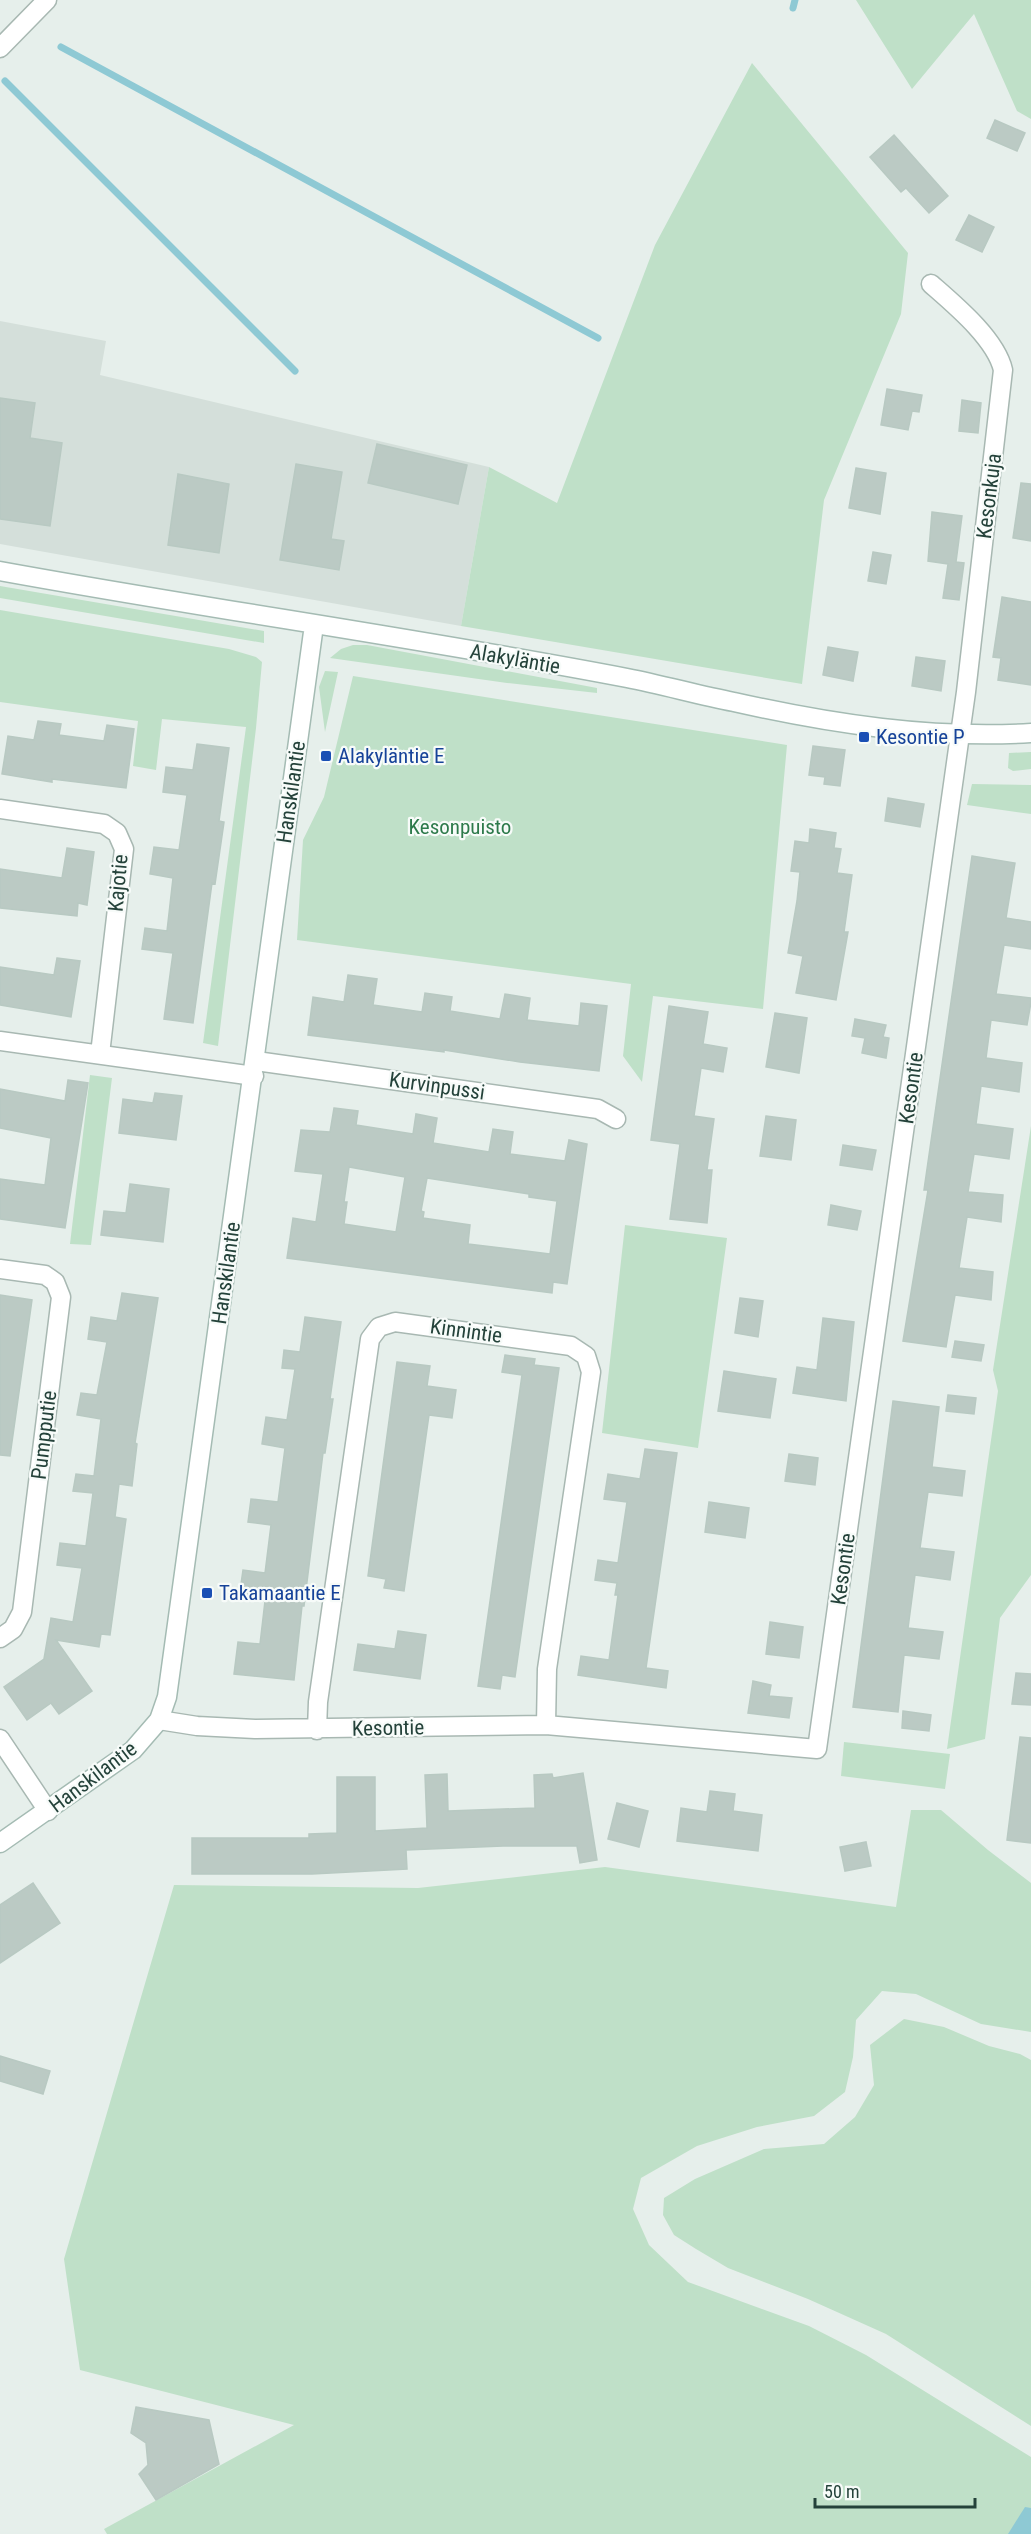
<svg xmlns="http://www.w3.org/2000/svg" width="1031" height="2534" viewBox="0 0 1031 2534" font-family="'Roboto Condensed',sans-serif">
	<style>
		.built { fill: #d4dfda }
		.green { fill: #bfe0c8 }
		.water { fill: #8ec9d4 }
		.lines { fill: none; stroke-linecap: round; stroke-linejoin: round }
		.stream { stroke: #8ec9d4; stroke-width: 7 }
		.building { fill: #bbcac4; stroke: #b8c9c2; stroke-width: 1.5; fill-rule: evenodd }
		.street-casing { stroke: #a8b8b2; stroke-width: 21 }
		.secondary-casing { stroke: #a4bbb3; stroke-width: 21 }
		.street { stroke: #fff; stroke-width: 18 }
		.secondary { stroke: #fff; stroke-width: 18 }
		.transit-dot { fill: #1a4fb4; stroke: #f7fbf9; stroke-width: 2 }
		.labels { text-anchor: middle; stroke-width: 4.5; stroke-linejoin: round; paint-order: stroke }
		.street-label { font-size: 21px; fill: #24423a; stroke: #f7fbf9 }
		.transit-label { font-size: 21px; fill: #164399; stroke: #f7fbf9; text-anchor: start }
		.park-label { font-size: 21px; fill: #2d7a4b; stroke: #f7fbf9 }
	</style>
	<rect width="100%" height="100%" fill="#e6efeb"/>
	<path class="built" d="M0,321L106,341L100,375L489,467L461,626L0,544Z"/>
	<path class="green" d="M856,0H1031V119L1017,111L974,14L912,89Z
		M752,63L908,253L901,314L824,500L802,684L461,626L489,467L557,503L655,245Z
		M0,586L264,631V643L0,598Z
		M0,610L229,649L256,657L262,662L256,728L218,1046L203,1043L246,727L162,719L156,770L133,766L138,721L0,702Z
		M353,645H367L597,688V693L507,683L330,658L341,649Z
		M325,671L338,672L325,732L319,687Z
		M353,676L787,745L763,1009L653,996L642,1082L623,1056L631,984L297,940L303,840L324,797Z
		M1031,752V769L1013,771L1008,768L1009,753Z
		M972,784L1031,785V814L967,805Z
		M90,1075L112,1078L91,1245L70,1244Z
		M1031,1126V1575L1000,1618L985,1739L947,1749L998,1391L993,1370Z
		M625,1225L727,1238L698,1448L602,1433Z
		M844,1742L950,1754L945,1789L841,1776Z
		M911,1810H941L988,1850L1031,1883V2032L981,2024L916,1994L882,1991L856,2020L853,2057L845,2092L814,2116L757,2127L697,2146L641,2178L633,2209L649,2245L688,2282L809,2326L866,2355L1031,2457V2534H107L104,2529L294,2425L80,2370L64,2259L174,1885L418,1888L605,1867L896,1907Z
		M904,2019L944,2027L989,2046L1020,2054L1031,2060V2426L886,2334L808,2299L728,2268L696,2249L674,2235L663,2215L664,2198L695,2179L764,2149L824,2144L855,2117L874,2085L870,2045Z"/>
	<path class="water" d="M1025,2507L1031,2508V2534H1008Z"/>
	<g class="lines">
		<path class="stream" d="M793,8L795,0
			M61,47L598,338
			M5,81L295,371"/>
	</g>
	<path class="building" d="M995,120L1025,133L1017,151L987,138Z
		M894,135L948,196L929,213L906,188L901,192L870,157Z
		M969,215L994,227L982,252L956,240Z
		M887,389L922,395L919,412L912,411L908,430L881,425Z
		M0,398L35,403L30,438L62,443L50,526L0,519Z
		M962,400L981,403L978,433L959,431Z
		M377,444L467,465L458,504L368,483Z
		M296,464L342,472L331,539L344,541L339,570L280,560Z
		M856,468L886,473L880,514L849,508Z
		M178,474L229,484L219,553L168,545Z
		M1021,483L1031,484V541L1013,538Z
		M932,512L962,516L956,562L964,563L959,600L943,598L948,564L928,561Z
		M873,552L891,555L886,584L868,581Z
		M1002,597L1031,602V685L998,680L1001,658L993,657Z
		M828,647L858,652L853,681L823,675Z
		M916,657L945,661L941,691L912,686Z
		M38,721L61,724L59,735L104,741L107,725L134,729L126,788L52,779V782L2,774L8,736L34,740Z
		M197,744L229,748L219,821L224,822L215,884L212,883L193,1023L164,1019L173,953L142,949L145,928L167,931L173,878L150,874L154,847L179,850L187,795L163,792L166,767L193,770Z
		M813,746L845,750L840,786L824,784L825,777L809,775Z
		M888,798L924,804L920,827L885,821Z
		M810,829L836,833L834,848L841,849L837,873L852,875L844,932H848L836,1000L796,993L803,956L788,953L797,901L800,872L791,871L795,841L809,843Z
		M67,848L94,852L87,905L78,903L77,916L0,908V869L62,878Z
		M972,856L1015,863L1006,918L1031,922V949L1004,945L996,994L1031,998V1002L1027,1025L991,1020L986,1058L1022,1063L1019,1092L981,1086L976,1124L1013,1129L1009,1159L974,1154L968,1192L1003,1195L1001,1222L967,1217L959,1268L993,1272L991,1300L955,1295L946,1347L903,1341L928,1190H924Z
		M57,958L80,961L71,1017L0,1005V967L54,975Z
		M348,975L377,979L373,1005L422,1012L425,993L452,997L450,1011L500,1019L505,994L530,998L527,1020L579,1026L581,1003L607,1006L599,1071L520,1062L444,1050V1052L308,1035L313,997L344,1002Z
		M669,1006L708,1012L703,1044L727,1048L723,1072L701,1068L694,1116L714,1119L707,1170H712L707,1223L670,1219L680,1144L651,1140Z
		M775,1013L807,1018L799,1073L766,1067Z
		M855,1019L886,1025L883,1037L889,1038L886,1058L862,1053L865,1038L852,1036Z
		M68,1080L88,1083L65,1228L0,1219V1179L45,1185L51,1138L0,1128V1089L65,1101Z
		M155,1093L182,1096L176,1140L119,1133L123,1099L153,1103Z
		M334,1108L358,1111L356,1125L413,1134L416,1114L437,1118L433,1143L489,1152L493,1129L513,1132L510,1154L565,1161L569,1140L587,1144L567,1284L553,1282L552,1293L287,1258L293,1218L316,1222L323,1174L295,1171L301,1130L330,1132ZM349,1167L405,1177L396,1232L344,1224L347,1202H344ZM427,1178L529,1194V1197L557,1201L550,1254L468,1244L470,1225L423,1218L424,1212L421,1211Z
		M766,1116L796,1120L791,1160L760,1156Z
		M843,1145L876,1150L872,1170L840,1165Z
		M130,1184L169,1189L163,1242L101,1235L104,1211L126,1213Z
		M831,1205L861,1211L857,1230L828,1225Z
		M122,1293L158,1298L135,1443L137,1444L132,1486L119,1484L115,1517L126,1519L110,1635L101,1634L99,1647L56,1640L92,1691L59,1714L51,1703L27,1720L4,1687L44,1659L51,1618L73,1622L82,1568L57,1565L60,1543L86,1546L93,1493L73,1491L76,1474L94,1476L101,1419L77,1415L81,1393L97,1395L107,1342L88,1339L91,1317L117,1321Z
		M0,1295L32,1300L10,1456L0,1455Z
		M740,1298L763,1301L758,1337L735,1333Z
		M305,1317L341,1322L330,1399H333L325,1453H323L304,1606H302L294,1680L234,1674L238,1642L260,1644L265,1601L239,1598L243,1570L265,1573L271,1525L248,1522L251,1499L278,1502L285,1448L262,1444L266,1417L287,1420L295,1369L282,1368L284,1350L300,1352Z
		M823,1318L854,1322L846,1401L793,1393L797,1367L817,1370Z
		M955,1341L984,1345L981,1361L952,1357Z
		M505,1355L535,1359L534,1365L559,1368L515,1677L502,1675L500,1689L478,1686L522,1375L502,1372Z
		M397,1362L430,1366L427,1386L456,1390L452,1418L429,1415L404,1591L384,1588L386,1579L368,1576Z
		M724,1371L776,1379L770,1418L718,1411Z
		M948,1395L976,1398L974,1414L946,1411Z
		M893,1401L939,1407L932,1467L965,1471L962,1496L928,1492L920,1548L954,1552L950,1580L915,1575L908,1628L943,1632L939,1659L904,1655L898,1712L853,1707Z
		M645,1449L677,1453L646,1668L668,1671L666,1688L578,1675L581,1656L609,1660L618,1595H615L617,1583L595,1580L598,1560L618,1563L627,1502L604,1499L608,1474L640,1479Z
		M789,1454L818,1458L815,1485L785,1481Z
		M709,1502L749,1508L745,1538L705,1532Z
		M770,1622L803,1627L799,1658L766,1654Z
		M398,1631L426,1635L420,1679L354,1670L358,1644L395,1649Z
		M1016,1673L1031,1674V1705L1012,1704Z
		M753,1681L771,1685L769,1696L792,1698L789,1718L748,1713Z
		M903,1711L931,1715L929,1731L902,1728Z
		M1020,1737L1031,1738V1843L1007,1840Z
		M583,1773L597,1860L580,1863L577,1846H503L406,1850L407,1869L312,1874H192V1838H309V1834L337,1833V1777H375V1831L427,1828L425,1775L447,1774L448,1811L535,1808L534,1775L552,1774L553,1778Z
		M710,1791L735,1794L733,1811L762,1815L758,1851L677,1841L681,1808L707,1812Z
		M617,1803L648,1811L639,1847L608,1839Z
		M866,1842L871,1866L845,1871L840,1847Z
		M33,1883L60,1923L0,1963V1905Z
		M0,2056L50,2071L43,2094L0,2081Z
		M136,2407L209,2420L219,2464L156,2500L139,2474L148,2465L146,2443L131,2433Z"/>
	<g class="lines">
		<g class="street-casing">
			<path id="street" d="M0,48L47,0
				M0,809L104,824L117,833L124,849L100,1054
				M0,1041L254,1076
				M256,1061L598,1109L616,1119
				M0,1269L45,1275L55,1282L61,1297L22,1612L13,1629L0,1638
				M159,1720L197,1726L255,1729L546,1725L817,1749L966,692L1003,370C996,339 955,305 931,284
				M317,1730L318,1702L370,1339L379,1327L395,1322L571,1346L586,1356L591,1372L547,1669L546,1725
				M0,1739L48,1811"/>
		</g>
		<g class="secondary-casing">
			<path id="secondary" d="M0,571C208,609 419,638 627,678C663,685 698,695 734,702C832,724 931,739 1031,733
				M0,1843L133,1750L159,1720L167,1697L314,625"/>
		</g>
		<use href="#street" class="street"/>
		<use href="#secondary" class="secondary"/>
	</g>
	<g class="transit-dot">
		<rect x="858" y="731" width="12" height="12" rx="3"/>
		<rect x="320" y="750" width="12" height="12" rx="3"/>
		<rect x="201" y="1587" width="12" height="12" rx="3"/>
	</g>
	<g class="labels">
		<g class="street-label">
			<text transform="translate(989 496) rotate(-83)" y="7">Kesonkuja</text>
			<text transform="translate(515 659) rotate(10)" y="7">Alakyläntie</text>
			<text transform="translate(291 792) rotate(-82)" y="7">Hanskilantie</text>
			<text transform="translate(118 883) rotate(-85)" y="7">Kajotie</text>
			<text transform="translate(437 1086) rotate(8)" y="7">Kurvinpussi</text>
			<text transform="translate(911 1088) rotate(-82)" y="7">Kesontie</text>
			<text transform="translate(226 1273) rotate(-82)" y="7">Hanskilantie</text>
			<text transform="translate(466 1331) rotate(8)" y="7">Kinnintie</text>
			<text transform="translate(44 1435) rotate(-83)" y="7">Pumpputie</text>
			<text transform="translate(843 1569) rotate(-82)" y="7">Kesontie</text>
			<text transform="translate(388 1728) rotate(-1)" y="7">Kesontie</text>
			<text transform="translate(93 1777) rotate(-37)" y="7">Hanskilantie</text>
		</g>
		<g class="transit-label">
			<text x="876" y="744">Kesontie P</text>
			<text x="338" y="763">Alakyläntie E</text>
			<text x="219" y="1600">Takamaantie E</text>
		</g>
		<g class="park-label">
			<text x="460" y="834">Kesonpuisto</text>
		</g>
	</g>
	<path d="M815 2498v9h160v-9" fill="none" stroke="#24423a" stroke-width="3"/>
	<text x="824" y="2498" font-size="18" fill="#24423a" stroke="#f7fbf9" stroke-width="4.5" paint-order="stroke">50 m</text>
</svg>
